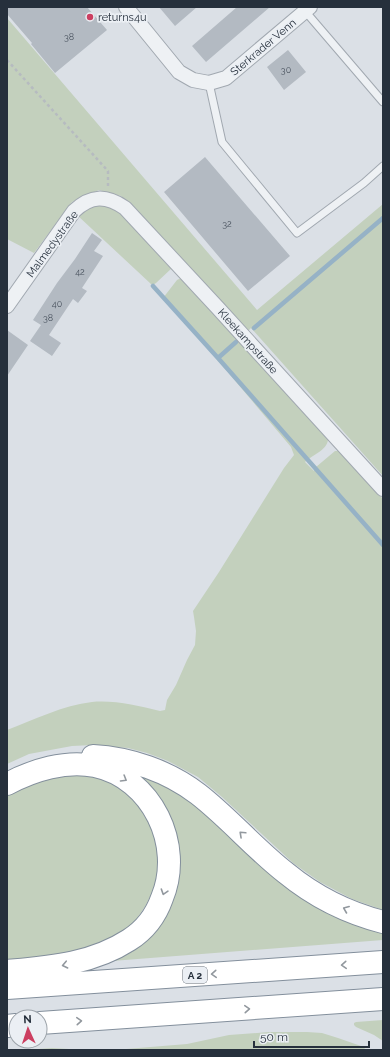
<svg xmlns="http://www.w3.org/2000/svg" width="390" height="1057" viewBox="0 0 390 1057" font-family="Raleway,sans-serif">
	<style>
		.green { fill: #c3d0bd }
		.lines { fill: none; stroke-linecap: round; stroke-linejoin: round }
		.stream { stroke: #96b2c6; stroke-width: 4.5 }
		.building { fill: #b3bac2 }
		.lane-casing { stroke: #a1a8b0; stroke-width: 9 }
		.street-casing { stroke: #a1a8b0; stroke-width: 16 }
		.highway-casing { stroke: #838f9c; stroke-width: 24 }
		.path { stroke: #b6bbc0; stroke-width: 2.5; stroke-dasharray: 3 3; stroke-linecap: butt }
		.lane { stroke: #eef1f4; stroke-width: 7 }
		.street { stroke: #eef1f4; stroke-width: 14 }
		.highway { stroke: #fff; stroke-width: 22 }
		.oneway { stroke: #92989e }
		.poi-dot { fill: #cc3f61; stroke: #ebeff4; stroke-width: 1.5 }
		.labels { text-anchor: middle; stroke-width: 3.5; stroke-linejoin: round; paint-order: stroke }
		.number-label { font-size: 9px; fill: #49525e }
		.shield { fill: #ebeff4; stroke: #616973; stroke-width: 1 }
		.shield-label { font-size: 10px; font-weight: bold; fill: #26303c }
		.poi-label { font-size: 11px; fill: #26303c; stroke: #ebeff4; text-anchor: start }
		.street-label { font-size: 11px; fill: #26303c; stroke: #ebeff4 }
	</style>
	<rect width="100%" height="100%" fill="#dbe0e6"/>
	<path class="green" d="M7,18L257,310L383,204V476L251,328L248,331L121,196L99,190L72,202L34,253L7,239Z
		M103,205L117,210L172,268L156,283L153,285L151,284L77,215L88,207Z
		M181,278L184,280L328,439C328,450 312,455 305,462L314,471L316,467L335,451H338L341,453L383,499V910L352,899L320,882L293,863L222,797L198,777L168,761L147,753L128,748L93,745L72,746L29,754L7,764V730C34,720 63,705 92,702C115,700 138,706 160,711L165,710L167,700L176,685L187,660L195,645L196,631L194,617L193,611L219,572L284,468L294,455L291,447L226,370L163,298L177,280Z
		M145,771L383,929V940L112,961L174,874L135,779Z
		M65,772L105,778L122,789L142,807L157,841L159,859L156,884L146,905L134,923L120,935L91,950L7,965V790Z
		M383,1020V1041L374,1035L356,1027L354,1025V1023L356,1022Z
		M269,1032H307L322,1033L338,1038L361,1046L367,1050H114L187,1044L229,1035Z
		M52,1048L86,1050H24Z"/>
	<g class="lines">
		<path class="stream" d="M153,286L218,358L383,545
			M254,328L383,218
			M218,358L236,342"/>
	</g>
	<path class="building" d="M7,7H87L107,30L55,73L31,44L32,43L7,14Z
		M159,7H197L175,26Z
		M237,7H270L206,62L192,46Z
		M288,50L306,72L284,90L267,67Z
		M205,157L290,256L248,291L164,192Z
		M92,233L102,240L94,251L103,256L82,288L87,291L78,303L73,299L49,335L61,343L52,356L30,341L41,325L33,320L57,283L75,259Z
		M7,330L28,345L7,376Z"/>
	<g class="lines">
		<g class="lane-casing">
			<path id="lane" d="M305,11L383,102
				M209,83L222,142L297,233L364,183L383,166"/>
		</g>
		<g class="street-casing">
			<path id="street" d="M126,7L179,72L193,80L209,83L226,78L310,7
				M7,306L74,211C91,195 106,195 125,208L217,307L383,489"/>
		</g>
		<g class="highway-casing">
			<path id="highway" d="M93,756C130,758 168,771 198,794C229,818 255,849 286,873C314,896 348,913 383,922
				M7,784C33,770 66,760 95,766C152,778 184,845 162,898C156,915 145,930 129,940C92,964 50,967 7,971
				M7,988L383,962
				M40,1023L383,999
				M7,1026L16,1025"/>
		</g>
		<path class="path" d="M7,60L108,171V187"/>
		<use href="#lane" class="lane"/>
		<use href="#street" class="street"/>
		<use href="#highway" class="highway"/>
	</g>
	<defs><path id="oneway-chevron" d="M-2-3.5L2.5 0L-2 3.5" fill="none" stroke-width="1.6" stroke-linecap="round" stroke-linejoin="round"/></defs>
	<g class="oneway">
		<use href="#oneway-chevron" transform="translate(124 779) rotate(31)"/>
		<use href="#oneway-chevron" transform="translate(242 834) rotate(-137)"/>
		<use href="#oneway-chevron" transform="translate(164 892) rotate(108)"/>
		<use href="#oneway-chevron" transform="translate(346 909) rotate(-158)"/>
		<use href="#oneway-chevron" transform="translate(65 965) rotate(168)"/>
		<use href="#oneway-chevron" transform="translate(344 965) rotate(176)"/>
		<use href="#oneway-chevron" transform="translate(214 974) rotate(176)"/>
		<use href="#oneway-chevron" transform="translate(247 1009) rotate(-4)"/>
		<use href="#oneway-chevron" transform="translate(79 1021) rotate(-4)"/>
	</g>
	<circle class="poi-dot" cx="90" cy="17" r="4"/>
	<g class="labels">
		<g class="number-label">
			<text x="69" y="40">38</text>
			<text x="286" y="73">30</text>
			<text x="227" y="227">32</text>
			<text x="80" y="275">42</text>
			<text x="57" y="307">40</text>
			<text x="48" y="321">38</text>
		</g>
		<rect class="shield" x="183" y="967" width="24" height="16" rx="3"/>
		<g class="shield-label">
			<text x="195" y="979">A 2</text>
		</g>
		<g class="poi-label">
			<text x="98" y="21">returns4u</text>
		</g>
		<g class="street-label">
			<text transform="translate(263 47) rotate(-40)" y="4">Sterkrader Venn</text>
			<text transform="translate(52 244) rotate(-54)" y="4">Malmedystraße</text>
			<text transform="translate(248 341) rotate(48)" y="4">Kleekampstraße</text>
		</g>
	</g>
	<rect width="390" height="1057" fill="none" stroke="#26303c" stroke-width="16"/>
	<g transform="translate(28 1029) rotate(357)"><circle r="19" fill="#ebeff4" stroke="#9ca3aa"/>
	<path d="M0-3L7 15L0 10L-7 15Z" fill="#cc3f61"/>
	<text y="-6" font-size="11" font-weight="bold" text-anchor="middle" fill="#26303c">N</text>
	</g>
	<path d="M254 1041v6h115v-6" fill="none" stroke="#26303c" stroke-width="2"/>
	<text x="260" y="1041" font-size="12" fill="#26303c" stroke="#ebeff4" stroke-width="3" paint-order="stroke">50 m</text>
</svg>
